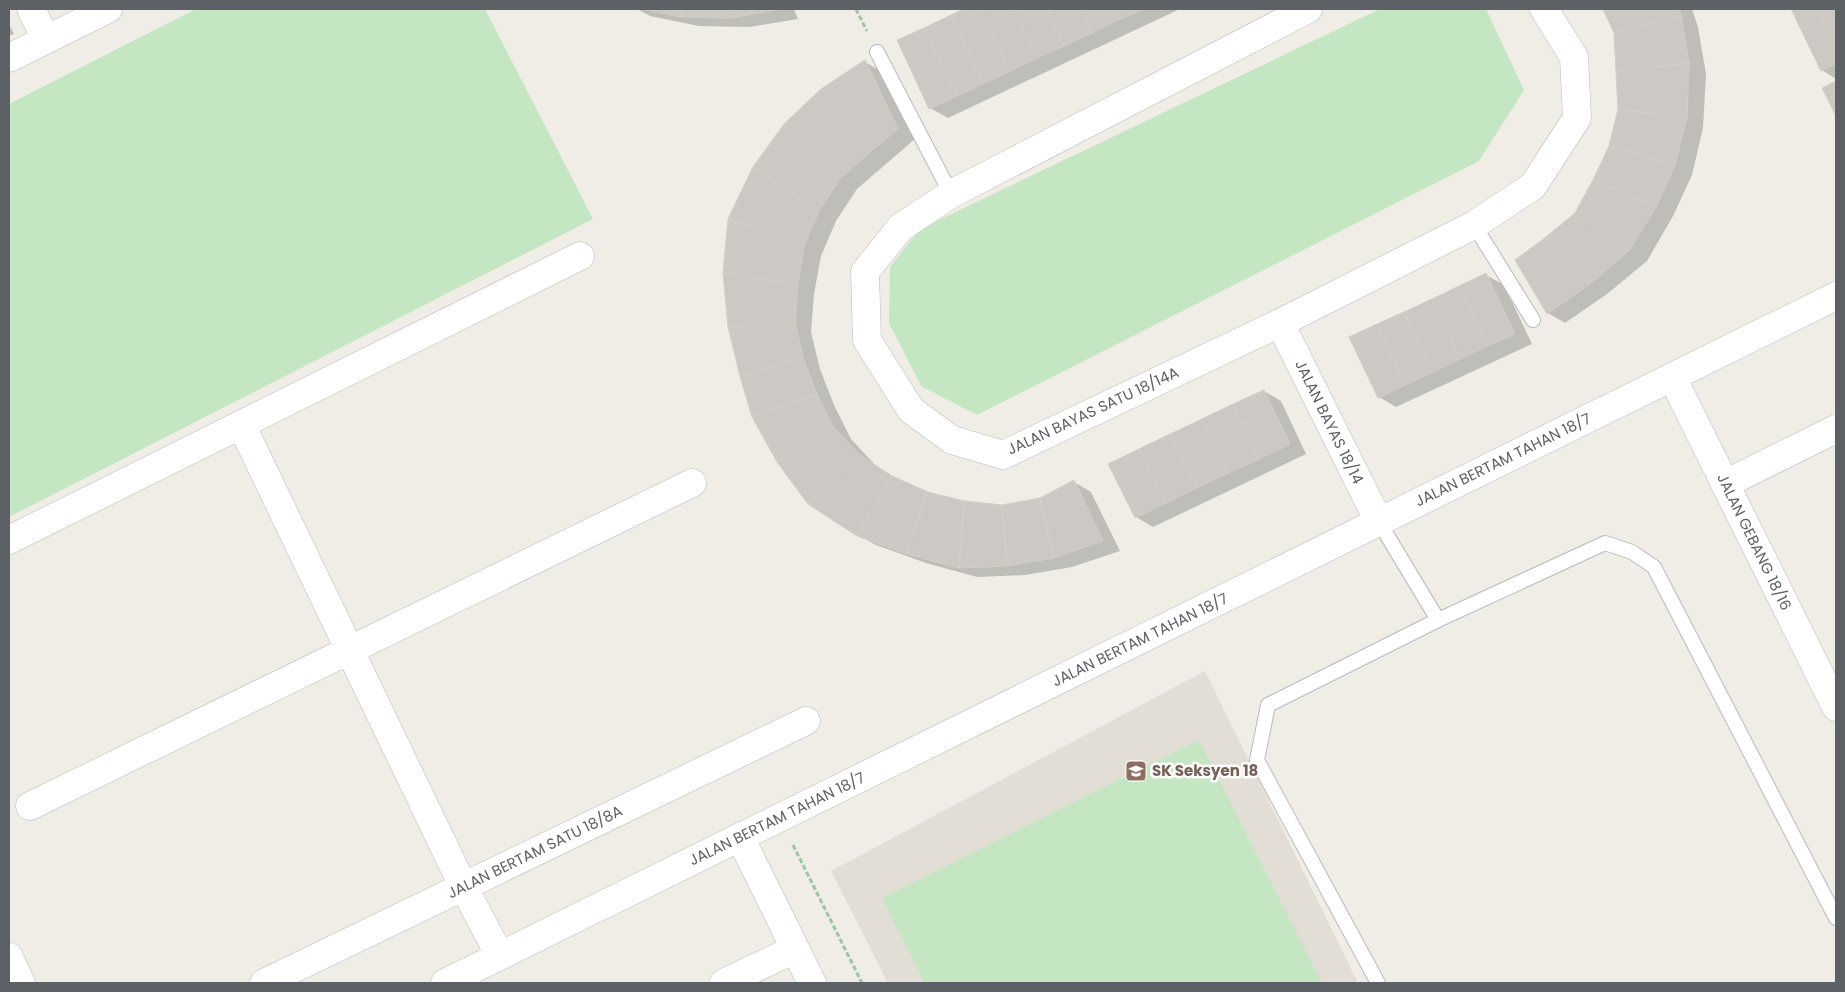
<svg xmlns="http://www.w3.org/2000/svg" width="1845" height="992" viewBox="0 0 1845 992" font-family="Poppins,sans-serif">
	<style>
		.education { fill: #e2ded6 }
		.green { fill: #c4e6c2 }
		.shadow { fill: #0003 }
		.building { fill: #ccc9c5; stroke: #d4cec4 }
		.lines { fill: none; stroke-linecap: round; stroke-linejoin: round }
		.service-casing { stroke: #b8bbbf; stroke-width: 16 }
		.minor-casing { stroke: #b8bbbf; stroke-width: 29 }
		.tertiary-casing { stroke: #b8bbbf; stroke-width: 29 }
		.path { stroke: #9cc7a6; stroke-width: 3; stroke-dasharray: 5 2.5; stroke-linecap: butt }
		.service { stroke: #fff; stroke-width: 14 }
		.minor { stroke: #fff; stroke-width: 28 }
		.tertiary { stroke: #fff; stroke-width: 28 }
		.labels { text-anchor: middle; stroke-width: 5; stroke-linejoin: round; paint-order: stroke }
		.street-label { font-size: 15px; fill: #5d6166; stroke: #fff }
		.education-label { font-size: 15px; font-weight: bold; fill: #785e54; stroke: #fff; text-anchor: start }
	</style>
	<rect width="100%" height="100%" fill="#efede5"/>
	<path class="education" d="M1205,671L1358,983H888L831,871Z"/>
	<path class="green" d="M196,9H485L593,219L9,517V104Z
		M1380,9H1486L1524,90L1479,161L977,415L921,386L889,323L890,267L920,229Z
		M1199,740L1322,983H925L882,898Z"/>
	<path class="shadow" d="M637,9H794L798,19L749,27L699,26L650,16Z
		M966,9H1180L948,118L930,108L898,41Z
		M1604,9H1692L1698,27L1706,74L1703,128L1692,175L1673,216L1647,261L1607,294L1565,323L1548,313L1576,214L1611,146L1619,109L1615,33Z
		M1792,9H1836V79L1822,70Z
		M9,24L14,34L9,36Z
		M865,62L882,72L915,139L857,189L836,221L821,256L814,294L811,332L820,369L834,405L851,439L877,467L898,480L927,494L964,502L1002,506L1040,499L1074,482L1091,492L1120,551L1072,567L1025,575L977,577L926,563L876,545L858,535L741,375Z
		M1486,275L1504,285L1532,344L1396,407L1379,397Z
		M1264,391L1281,401L1306,454L1153,527L1136,517Z"/>
	<path class="building" d="M642,9H682L681,17Z
		M682,9H730L731,18L681,17Z
		M730,9H781L731,18Z
		M964,9H981L1010,71L983,84L951,15Z
		M981,9H1014L1037,58L1010,71Z
		M1014,9H1047L1064,46L1037,58Z
		M1047,9H1080L1092,33L1064,46Z
		M1080,9H1113L1118,20L1092,33Z
		M1113,9H1143L1118,20Z
		M1603,9H1679L1681,16L1614,33Z
		M1791,9H1817L1836,49V64L1821,71Z
		M1817,9H1836V49Z
		M951,15L983,84L957,96L924,28Z
		M1681,16L1689,63L1616,71L1614,33Z
		M924,28L957,96L929,109L897,40Z
		M865,60L898,129L869,153L821,89Z
		M1689,63L1687,118L1618,109L1616,71Z
		M1836,81V116L1822,88Z
		M821,89L869,153L840,179L784,124Z
		M1618,109L1687,118L1675,165L1609,146Z
		M784,124L840,179L819,211L753,167Z
		M1609,146L1675,165L1656,207L1593,180Z
		M753,167L819,211L804,246L728,219Z
		M1593,180L1656,207L1629,251L1575,213Z
		M1575,213L1629,251L1590,284L1546,237Z
		M728,219L804,246L798,284L723,273Z
		M1546,237L1590,284L1547,314L1515,260Z
		M723,273L798,284L795,322L728,327Z
		M1486,273L1515,334L1488,346L1459,286Z
		M1459,286L1488,346L1460,359L1432,299Z
		M1432,299L1460,359L1433,372L1404,312Z
		M1404,312L1433,372L1405,385L1377,324Z
		M795,322L803,358L740,376L728,327Z
		M1377,324L1405,385L1378,398L1349,337Z
		M803,358L817,394L752,417L740,376Z
		M1264,390L1290,444L1259,459L1233,404Z
		M817,394L834,428L777,462L752,417Z
		M1233,404L1259,459L1228,473L1202,419Z
		M1202,419L1228,473L1197,488L1170,434Z
		M834,428L860,455L808,504L777,462Z
		M1170,434L1197,488L1166,503L1139,449Z
		M1139,449L1166,503L1135,518L1108,464Z
		M860,455L892,476L857,536L808,504Z
		M892,476L928,492L907,554L857,536Z
		M1074,480L1103,541L1054,558L1040,498Z
		M928,492L964,501L959,568L907,554Z
		M1040,498L1054,558L1007,566L1002,505Z
		M964,501L1002,505L1007,566L959,568Z"/>
	<g class="lines">
		<g class="service-casing">
			<path id="service" d="M877,52L951,194
				M1474,225L1533,320
				M1379,522L1438,620
				M1378,983L1257,760L1268,705L1438,620L1605,543L1632,552L1654,567L1836,918"/>
		</g>
		<g class="minor-casing">
			<path id="minor" d="M31,9L46,39
				M1308,9L951,194L901,227L865,272L867,340L911,410L952,440L1003,455L1280,323L1474,225L1533,186L1577,118L1574,57L1544,9
				M9,58L108,9
				M1280,323L1379,522
				M1672,377L1836,707
				M241,424L463,886L500,956
				M1725,484L1836,429
				M9,540L580,256
				M30,806L692,483
				M740,837L812,983
				M264,983L806,721
				M724,983L795,949"/>
		</g>
		<g class="tertiary-casing">
			<path id="tertiary" d="M9,957L21,983
				M445,983L1836,296"/>
		</g>
		<path class="path" d="M856,9L867,31
			M793,845L862,983"/>
		<use href="#service" class="service"/>
		<use href="#minor" class="minor"/>
		<use href="#tertiary" class="tertiary"/>
	</g>
	<defs>
		<g id="school-square" transform="scale(1.125)"><rect x="-9" y="-9" width="18" height="18" rx="4" fill="#8d6e63" stroke="#fff"/><path d="M0-5L7-2L0 1L-7-2ZM-4 1L0 2.5L4 1V4Q0 6-4 4Z" fill="#fff"/></g>
	</defs>
	<g fill-rule="evenodd">
		<use href="#school-square" x="1136" y="771"/>
	</g>
	<g class="labels">
		<g class="street-label">
			<text transform="translate(1093 411) rotate(-25)" y="5">JALAN BAYAS SATU 18/14A</text>
			<text transform="translate(1329 422) rotate(64)" y="5">JALAN BAYAS 18/14</text>
			<text transform="translate(1503 460) rotate(-26)" y="5">JALAN BERTAM TAHAN 18/7</text>
			<text transform="translate(1754 542) rotate(64)" y="5">JALAN GEBANG 18/16</text>
			<text transform="translate(1140 640) rotate(-26)" y="5">JALAN BERTAM TAHAN 18/7</text>
			<text transform="translate(777 819) rotate(-26)" y="5">JALAN BERTAM TAHAN 18/7</text>
			<text transform="translate(535 852) rotate(-26)" y="5">JALAN BERTAM SATU 18/8A</text>
		</g>
		<g class="education-label">
			<text x="1152" y="776">SK Seksyen 18</text>
		</g>
	</g>
	<rect width="1845" height="992" fill="none" stroke="#5d6166" stroke-width="20"/>
</svg>
